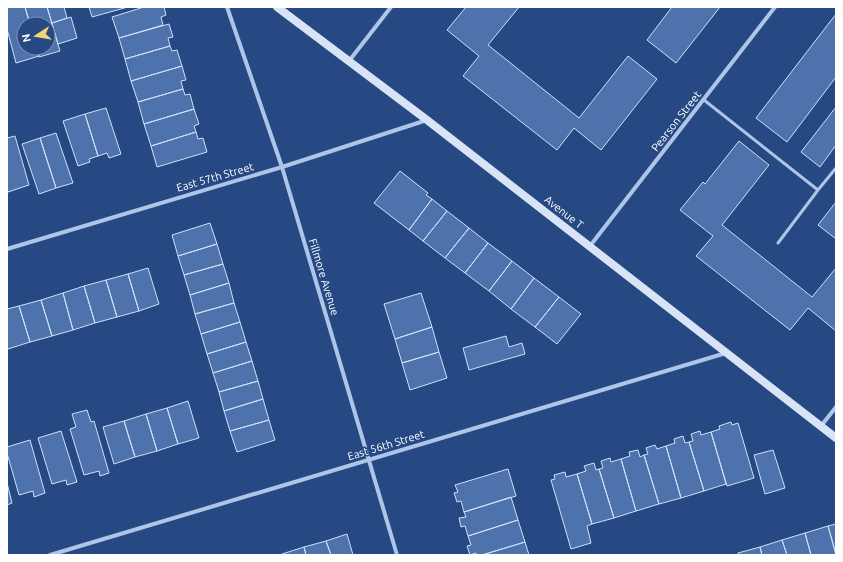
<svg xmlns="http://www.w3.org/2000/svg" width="843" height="562" viewBox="0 0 843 562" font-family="Ubuntu,sans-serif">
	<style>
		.building { fill: #4e72ab; stroke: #d2e0f6 }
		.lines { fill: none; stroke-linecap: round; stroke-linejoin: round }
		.service { stroke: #aec5e7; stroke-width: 3 }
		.minor { stroke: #aec5e7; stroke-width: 4 }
		.secondary { stroke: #d8e3f6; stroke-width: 8 }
		.labels { text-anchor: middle; stroke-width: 3; stroke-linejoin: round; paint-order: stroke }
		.street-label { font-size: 11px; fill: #fff; stroke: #264983 }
	</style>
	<rect width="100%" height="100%" fill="#264983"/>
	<path class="building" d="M7,7H25L29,21L24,23V48H37L39,56L16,63L7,29Z
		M25,7H47L60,51L39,57L37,48H48V24H35L34,20L29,21Z
		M47,7H64L67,18L52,23Z
		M89,7H128L92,17Z
		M144,7H164L166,15L161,17L163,25L119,38L112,17Z
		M466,7H519L488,45L579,118L628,56L657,79L601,150L574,128L557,150L463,76L479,56L447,30Z
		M672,7H720L676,63L647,40Z
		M836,14V77L787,142L756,118Z
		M71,17L77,38L58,44L52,23Z
		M169,24L173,37L168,38L170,46L125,59L119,38Z
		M170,46L172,51L177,50L182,66L131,81L125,59Z
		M182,66L186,80L181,81L183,89L138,102L131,81Z
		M183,89L185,95L190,94L194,109L144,124L138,102Z
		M836,107V145L820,167L801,152Z
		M106,108L121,154L109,158L107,153L98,156L85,114Z
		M194,109L199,124L194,126L196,132L151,146L144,124Z
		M85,114L98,156L89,159L90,162L78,166L63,121Z
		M196,132L198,139L203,138L207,152L157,167L151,146Z
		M56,133L73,183L56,188L40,138Z
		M15,136L29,185L8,192L7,188V138Z
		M40,138L56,188L39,194L22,144Z
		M739,141L769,165L722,225L812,297L836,268V331L808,308L790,330L696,256L713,236L680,210L703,182L705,184Z
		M400,171L428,193L426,195L432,199L409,230L374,203Z
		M432,199L447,211L423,241L409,230Z
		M836,202V239L818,225Z
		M447,211L469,228L445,258L423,241Z
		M210,223L217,244L178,256L172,235Z
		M469,228L488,243L465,273L445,258Z
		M488,243L512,261L489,291L465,273Z
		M217,244L223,264L184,275L178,256Z
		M512,261L534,278L511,309L489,291Z
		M223,264L229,283L190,295L184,275Z
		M148,268L159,304L139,311L128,274Z
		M128,274L139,311L117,317L106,280Z
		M534,278L559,297L535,327L511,309Z
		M106,280L117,317L95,323L84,286Z
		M229,283L234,303L195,314L190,295Z
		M84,286L95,323L73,330L63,293Z
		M63,293L73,330L52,336L41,300Z
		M421,293L432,327L395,339L384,304Z
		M559,297L581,314L557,344L535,327Z
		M41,300L52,336L30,342L19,306Z
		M234,303L240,322L201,334L195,314Z
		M19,306L30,342L8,349L7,345V309Z
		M240,322L246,342L207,354L201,334Z
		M432,327L439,352L402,363L395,339Z
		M506,336L509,347L522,343L525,354L469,370L463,348Z
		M246,342L252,361L213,373L207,354Z
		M439,352L447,378L410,390L402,363Z
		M252,361L258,381L219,392L213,373Z
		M258,381L263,399L224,411L219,392Z
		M263,399L269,420L230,431L224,411Z
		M188,401L199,438L178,444L167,408Z
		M167,408L178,444L157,451L146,414Z
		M87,410L91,422L94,421L109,473L100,476L99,471L84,475L70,429L76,427L72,414Z
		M146,414L157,451L135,457L124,421Z
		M269,420L275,440L237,452L230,431Z
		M124,421L135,457L114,464L103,427Z
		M731,422L732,425L738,423L754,478L727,486L711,432L720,429L719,426Z
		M61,431L77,482L67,485L66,480L52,484L38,438Z
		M700,431L701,435L711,432L726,484L704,491L689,442L693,441L691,434Z
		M683,436L685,443L689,442L704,491L681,498L666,446L675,443L674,439Z
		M30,440L45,493L34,497L33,491L19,495L7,453V447Z
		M655,445L657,449L666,446L681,498L659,504L644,455L648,454L646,448Z
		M638,450L640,457L644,455L659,504L636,511L621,459L630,456L629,452Z
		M773,450L785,488L765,494L754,455Z
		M610,458L611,462L621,459L636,511L614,518L599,469L603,468L601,461Z
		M594,463L596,470L599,469L614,518L592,524L577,474L586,471L584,466Z
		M508,469L516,496L464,512L461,501L457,502L454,493L458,492L455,485Z
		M565,472L566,477L577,474L592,524L587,526L591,543L571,549L551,480L555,479L554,475Z
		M7,483L12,503L7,505Z
		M511,497L518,520L468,536L465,526L461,527L459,518L466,517L464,512Z
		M518,520L525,542L482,555H477L476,553L470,555L467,546L471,545L468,536Z
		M836,524V554L828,526Z
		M828,526L836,555H811L805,533Z
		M805,533L811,555H787L782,540Z
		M347,534L353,555H331L326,541Z
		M782,540L787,555H762L760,547Z
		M326,541L331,555H306L304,547Z
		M525,542L529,555H482Z
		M304,547L306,555H283L282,554Z
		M760,547L762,555H738V553Z"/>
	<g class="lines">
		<path class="service" d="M704,100L818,190L836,168
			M778,243L818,190"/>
		<path class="minor" d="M227,7L282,167L397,555
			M349,61L391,7
			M590,246L775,7
			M7,249L282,167L427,120
			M821,426L836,407
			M50,555L726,353"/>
		<path class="secondary" d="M277,7L427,120L836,438"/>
	</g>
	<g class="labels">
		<g class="street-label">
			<text transform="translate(676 121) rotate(-52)" y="4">Pearson Street</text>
			<text transform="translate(215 177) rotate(-16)" y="4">East 57th Street</text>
			<text transform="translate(564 212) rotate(38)" y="4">Avenue T</text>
			<text transform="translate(324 277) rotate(73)" y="4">Fillmore Avenue</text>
			<text transform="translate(386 445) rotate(-17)" y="4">East 56th Street</text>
		</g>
	</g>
	<rect width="843" height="562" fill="none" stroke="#ffffff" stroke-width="16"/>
	<g transform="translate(36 36) rotate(258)"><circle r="19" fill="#264983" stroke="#7d92b5"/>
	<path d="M0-3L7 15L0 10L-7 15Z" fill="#f1d473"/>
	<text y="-6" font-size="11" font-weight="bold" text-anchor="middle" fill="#ffffff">N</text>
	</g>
</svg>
